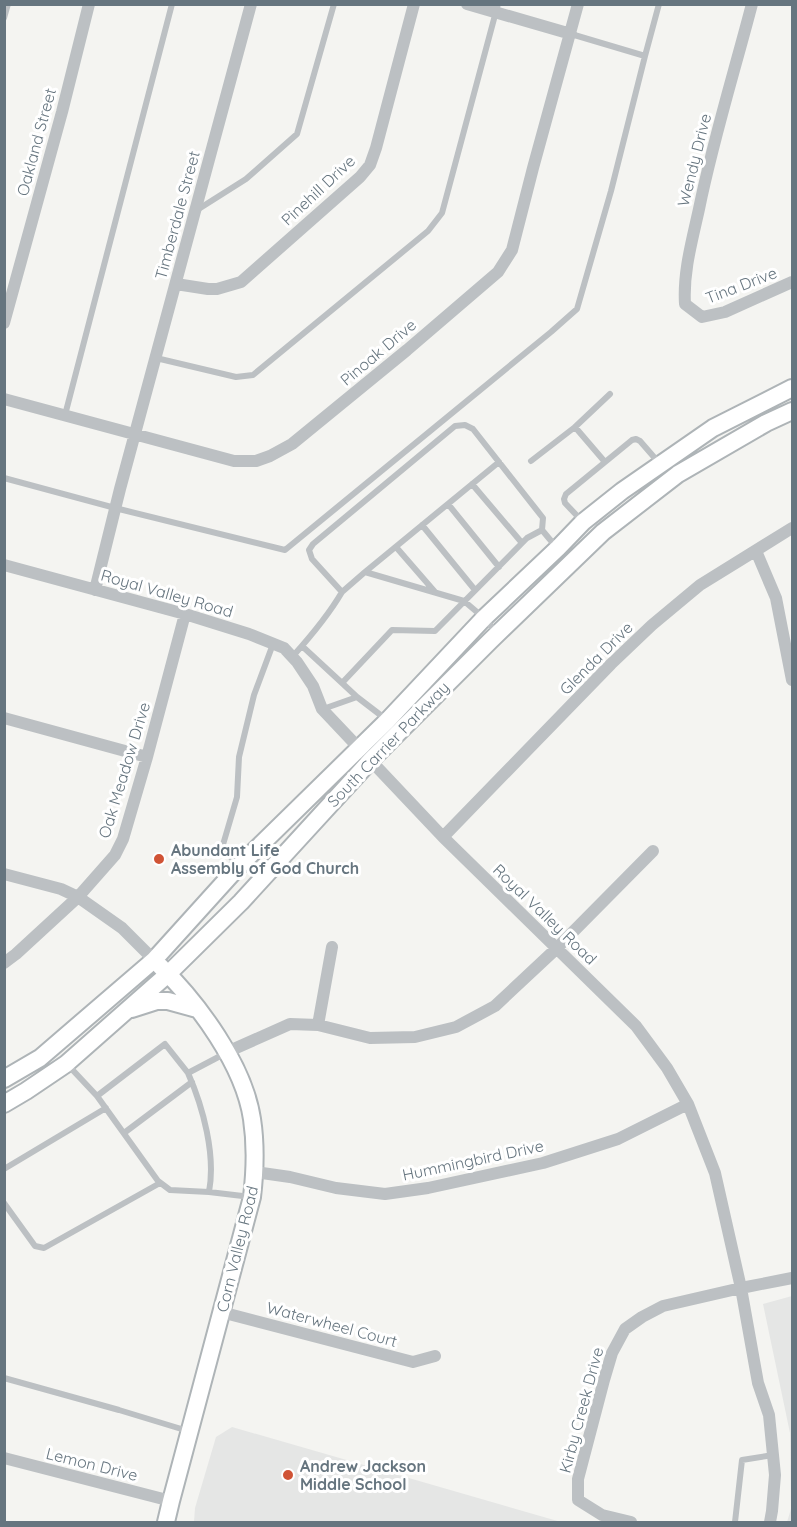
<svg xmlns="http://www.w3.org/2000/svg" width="797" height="1527" viewBox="0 0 797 1527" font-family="Quicksand,sans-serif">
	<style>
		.built { fill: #e5e6e5 }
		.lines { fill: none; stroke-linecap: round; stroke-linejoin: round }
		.secondary-casing { stroke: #aeb4b7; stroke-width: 20 }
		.service { stroke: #bcc0c3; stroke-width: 6 }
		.minor { stroke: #bcc0c3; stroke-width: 12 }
		.secondary { stroke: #fff; stroke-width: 16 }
		.poi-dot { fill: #d05335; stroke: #fff; stroke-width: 2 }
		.labels { text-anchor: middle; stroke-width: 6; stroke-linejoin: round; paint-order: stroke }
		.street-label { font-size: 16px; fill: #66757f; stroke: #fff }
		.poi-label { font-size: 16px; font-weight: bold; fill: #66757f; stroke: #fff; text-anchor: start }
	</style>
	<rect width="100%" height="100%" fill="#f4f4f1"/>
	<path class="built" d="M792,1296V1522H787L791,1509L790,1433L763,1304Z
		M232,1427L561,1522H194L195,1508L216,1437Z"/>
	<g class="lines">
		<g class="secondary-casing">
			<path id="secondary" d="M160,966C198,1003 244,1065 252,1119C256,1145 255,1172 252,1197L171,1501L166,1522
				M132,1009L157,1001H168L197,1009
				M4,1079L40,1058L154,960L239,866L387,721L484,618L558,548L583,522L622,491L713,428L792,388
				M4,1104L26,1091L66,1064L168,974L241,902L371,760L491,640L603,532L678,474L766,423L792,411"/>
		</g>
		<path class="service" d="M4,18L8,4
			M645,56L659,4
			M197,210L246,179L297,134L334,4
			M156,358L236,377L253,375L428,231L442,213L498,4
			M65,415L172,4
			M575,427L610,394
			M531,461L575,427L605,462
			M4,478L115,508L285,550L551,332L577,309L611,191L645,56L571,34
			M472,484L522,543
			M448,504L499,567
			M582,521L565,503L564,499L566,494L632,440L636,439L640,441L660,464
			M422,525L475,590
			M396,547L435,592
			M365,572L499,462
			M342,592L365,572L464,601L484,618L497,633
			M302,646L342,683
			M293,656C311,636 328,616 342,592L312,559L309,550L313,544L455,426L465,425L473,429L543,518L542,530L557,548
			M357,697L342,683L392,630L435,631L527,538L542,530
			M323,709L357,697L387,720
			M239,866L222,848L237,797L239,757L254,695L273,644
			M67,1064L97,1096L165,1044L188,1073L226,1053
			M188,1073C203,1107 216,1155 209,1192L251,1197
			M97,1096L158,1181L170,1190L209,1192
			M124,1133L192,1082
			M4,1169L106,1108
			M4,1203L35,1246L44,1248L160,1183
			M4,1378L119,1410L188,1431
			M735,1522L742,1460L773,1455"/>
		<path class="minor" d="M467,4L571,34
			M752,4C734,73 713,140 699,209C692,241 683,272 685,304L702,317L725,312L792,282
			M176,284L208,289H217L241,282L360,177L370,165L376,148L414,4
			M4,323L62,112L89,4
			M4,399L234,461H256L270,456L292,444L407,350L498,272L512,250L533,168L578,4
			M756,551L776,598L792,680
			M4,565L185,614L249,634L284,648L297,662L313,686L322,709L443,837L636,1026L667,1068L688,1104L715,1173L741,1288L758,1383L769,1415L775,1475L772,1511L770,1522
			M95,590L120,489L251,4
			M4,718L147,757
			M443,837L611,664L652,625L700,585L792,528
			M4,874L61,889L78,897L122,928L154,960
			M4,963L16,954L78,897L115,855L123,839L147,757L185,614
			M318,1025L332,947
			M227,1052L290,1024L318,1025L370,1038L415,1037L456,1027L495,1006L557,948L653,851
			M255,1172L290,1177L336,1188L385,1194L428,1188L543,1163L618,1139L688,1104
			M221,1312L413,1362L435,1356
			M4,1458L171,1501
			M631,1522L602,1515L578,1500V1479L604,1380L612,1353L625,1329L642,1317L663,1306L741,1288L792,1278"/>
		<use href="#secondary" class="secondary"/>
	</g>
	<g class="poi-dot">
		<circle cx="159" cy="859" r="6"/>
		<circle cx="288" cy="1475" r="6"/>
	</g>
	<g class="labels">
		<g class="street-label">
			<text transform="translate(36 142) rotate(-75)" y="6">Oakland Street</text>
			<text transform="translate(694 160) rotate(-76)" y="6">Wendy Drive</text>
			<text transform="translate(318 190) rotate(-43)" y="6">Pinehill Drive</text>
			<text transform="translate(177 215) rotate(-75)" y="6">Timberdale Street</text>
			<text transform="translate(741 285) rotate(-21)" y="6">Tina Drive</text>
			<text transform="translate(378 352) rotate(-40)" y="6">Pinoak Drive</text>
			<text transform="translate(167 593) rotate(16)" y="6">Royal Valley Road</text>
			<text transform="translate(596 658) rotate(-45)" y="6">Glenda Drive</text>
			<text transform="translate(388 744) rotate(-46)" y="6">South Carrier Parkway</text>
			<text transform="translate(124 770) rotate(-73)" y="6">Oak Meadow Drive</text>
			<text transform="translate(545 914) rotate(44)" y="6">Royal Valley Road</text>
			<text transform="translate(473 1160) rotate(-12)" y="6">Hummingbird Drive</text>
			<text transform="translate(237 1249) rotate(-76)" y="6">Corn Valley Road</text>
			<text transform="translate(332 1324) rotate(15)" y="6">Waterwheel Court</text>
			<text transform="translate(581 1410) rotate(-75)" y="6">Kirby Creek Drive</text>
			<text transform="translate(92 1464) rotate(14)" y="6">Lemon Drive</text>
		</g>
		<g class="poi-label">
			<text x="171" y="856">Abundant Life<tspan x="171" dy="18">Assembly of God Church</tspan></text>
			<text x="300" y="1472">Andrew Jackson<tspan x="300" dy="18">Middle School</tspan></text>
		</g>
	</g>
	<rect width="797" height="1527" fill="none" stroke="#66757f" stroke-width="12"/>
</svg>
